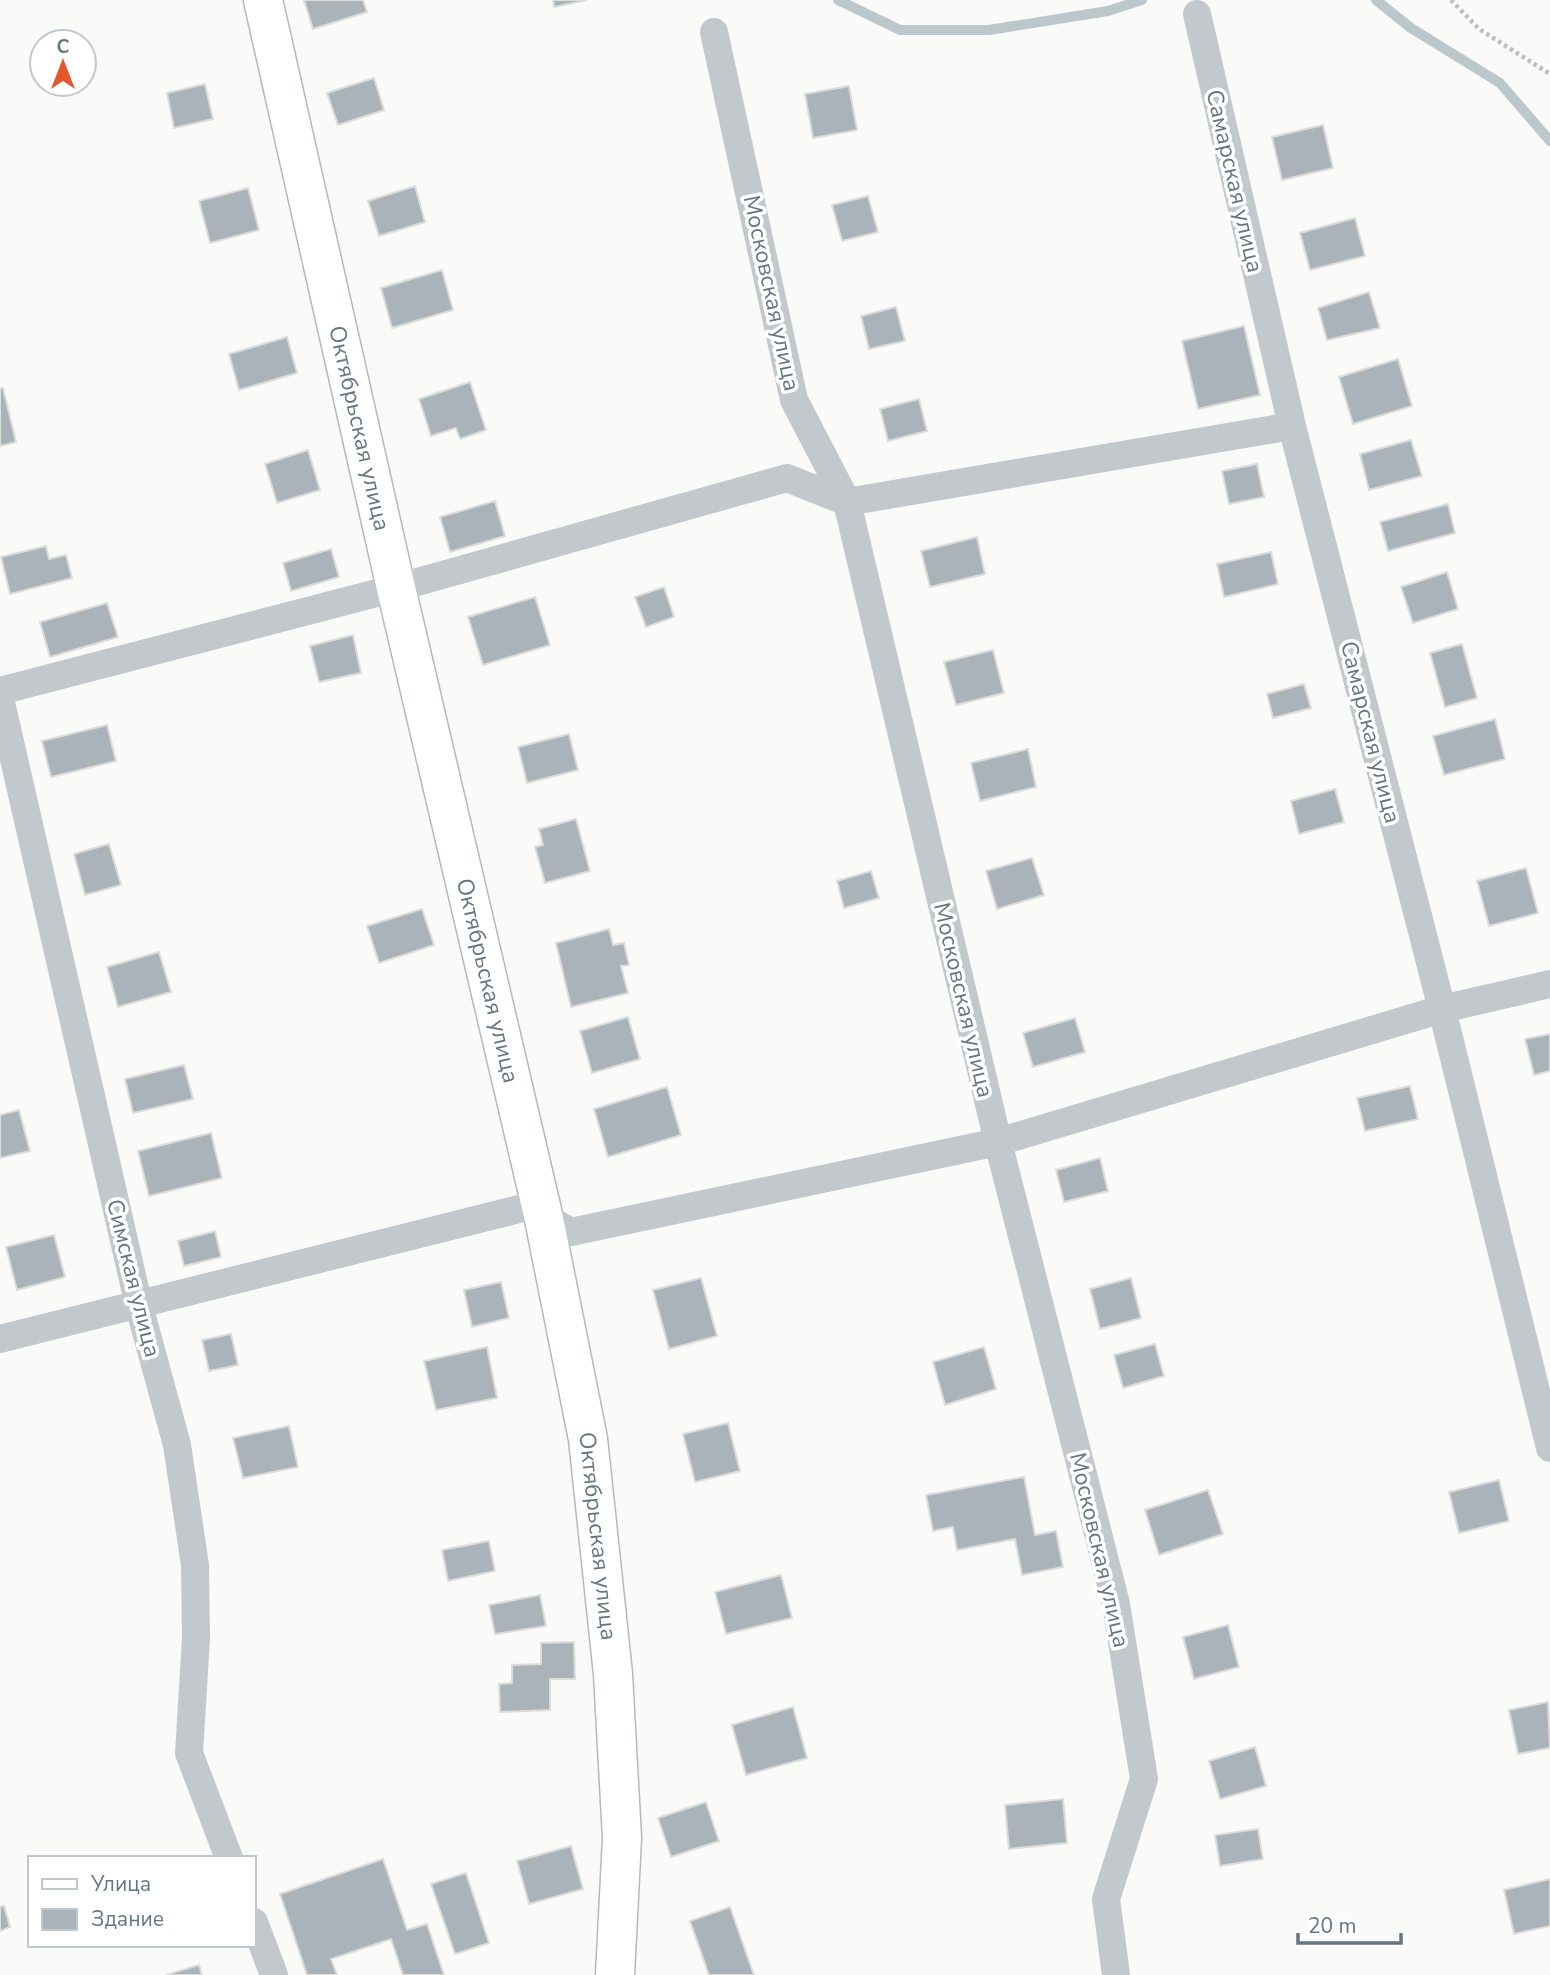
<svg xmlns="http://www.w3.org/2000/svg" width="1550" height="1975" viewBox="0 0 1550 1975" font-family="'Nunito Sans',sans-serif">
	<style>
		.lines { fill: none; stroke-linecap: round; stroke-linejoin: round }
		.stream { stroke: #bbc7cb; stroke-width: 10 }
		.building { fill: #aab3b9; stroke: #dcdcda; stroke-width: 2 }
		.secondary-casing { stroke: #b3babf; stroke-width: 41 }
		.path { stroke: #bbbfc2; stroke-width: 4.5; stroke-dasharray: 3.5 3.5; stroke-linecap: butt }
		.minor { stroke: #c3c8cc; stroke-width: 28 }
		.secondary { stroke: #fff; stroke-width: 38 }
		.labels { text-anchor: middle; stroke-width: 7; stroke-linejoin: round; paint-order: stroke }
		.street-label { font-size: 23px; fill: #657683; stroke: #fff }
	</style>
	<rect width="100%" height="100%" fill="#fafaf8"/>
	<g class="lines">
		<path class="stream" d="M838,0L900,30H989L1108,11L1142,0
			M1376,0L1411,28L1500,83L1550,141"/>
	</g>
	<path class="building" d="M304,0H363L367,12L313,29Z
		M553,0H587L554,7Z
		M374,78L384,110L338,125L327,93Z
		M205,84L213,119L174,128L167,93Z
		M849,86L857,130L813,138L805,94Z
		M1323,125L1333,168L1282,180L1272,137Z
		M415,186L425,222L379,236L368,201Z
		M248,188L259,230L210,243L199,201Z
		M868,196L878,232L842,241L832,205Z
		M1355,218L1365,256L1310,270L1300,233Z
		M442,270L453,310L392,328L381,288Z
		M1369,292L1380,328L1327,340L1318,308Z
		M896,307L905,341L869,349L861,316Z
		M1244,326L1260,395L1198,409L1182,341Z
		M287,337L297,373L239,390L229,354Z
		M1398,359L1412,406L1353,424L1339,377Z
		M470,382L486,430L460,439L456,428L431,436L419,399Z
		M0,388H3L16,442L0,446Z
		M919,399L927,431L888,441L880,409Z
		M1411,440L1422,476L1369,490L1360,454Z
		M308,450L320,490L277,503L265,464Z
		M1257,464L1264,497L1229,504L1222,471Z
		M495,501L505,536L450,552L440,517Z
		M1448,504L1455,533L1388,551L1380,522Z
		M977,537L985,574L930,587L921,551Z
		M46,546L49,559L66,555L72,578L10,594L1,557Z
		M331,549L339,577L291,591L283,563Z
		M1271,552L1278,584L1224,597L1217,564Z
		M1447,572L1458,609L1413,623L1401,587Z
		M664,587L674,617L646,627L635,597Z
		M535,597L550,645L483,665L468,617Z
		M107,603L118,637L50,657L40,622Z
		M353,635L361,673L319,682L310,646Z
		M1462,644L1477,698L1445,707L1430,653Z
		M993,650L1004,693L956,705L944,662Z
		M1304,684L1311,708L1273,718L1267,694Z
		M1495,719L1505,759L1444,775L1433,736Z
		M107,725L116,761L51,777L42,741Z
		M569,734L578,770L527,783L518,747Z
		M1028,749L1036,787L980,801L971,763Z
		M1335,789L1344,822L1299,834L1291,801Z
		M576,819L590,871L545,883L535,847L543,845L539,829Z
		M109,844L121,885L85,895L74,854Z
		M1032,858L1044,895L997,909L986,871Z
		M1526,868L1538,913L1489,926L1477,881Z
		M871,871L879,898L844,908L837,881Z
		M422,909L434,945L379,963L367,926Z
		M609,929L613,945L624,943L629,965L621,966L628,993L571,1007L556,943Z
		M159,952L171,992L118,1007L107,967Z
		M628,1017L640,1059L592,1073L580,1031Z
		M1075,1018L1085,1052L1033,1067L1023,1033Z
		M1550,1034V1071L1534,1075L1525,1039Z
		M184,1065L193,1099L133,1113L125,1079Z
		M1410,1086L1418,1119L1365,1131L1357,1098Z
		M667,1087L681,1135L608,1157L594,1109Z
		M19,1110L30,1151L0,1158V1115Z
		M211,1133L222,1178L149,1196L138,1151Z
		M1100,1158L1108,1191L1064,1202L1056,1170Z
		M215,1231L221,1257L184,1266L178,1241Z
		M54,1235L65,1277L17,1290L6,1247Z
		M701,1278L717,1336L669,1349L653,1290Z
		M1131,1278L1141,1318L1100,1329L1090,1289Z
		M501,1282L509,1318L472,1327L464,1290Z
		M231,1334L238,1365L209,1371L202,1340Z
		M1155,1344L1164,1376L1123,1388L1114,1355Z
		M487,1347L497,1398L436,1410L424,1361Z
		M984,1347L996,1389L945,1405L933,1362Z
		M728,1423L740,1471L695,1482L683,1434Z
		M289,1426L298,1467L243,1478L233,1438Z
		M1024,1477L1035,1535L1056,1531L1063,1567L1022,1575L1015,1539L957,1550L953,1527L933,1531L926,1495Z
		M1499,1480L1509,1521L1459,1533L1449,1492Z
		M1208,1490L1223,1534L1159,1555L1145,1510Z
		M489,1541L495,1571L448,1581L442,1550Z
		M781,1575L792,1618L726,1634L715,1592Z
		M540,1595L546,1626L495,1634L489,1605Z
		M1228,1625L1239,1667L1194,1679L1183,1637Z
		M574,1642L575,1679H550V1710L500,1712L499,1684L512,1683V1665L541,1664V1643Z
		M1548,1702L1550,1748L1518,1754L1509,1710Z
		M793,1707L807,1758L746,1775L732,1725Z
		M1255,1747L1266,1786L1220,1799L1209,1761Z
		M1063,1799L1067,1843L1009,1849L1005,1805Z
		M706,1802L719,1841L671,1857L658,1818Z
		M1258,1829L1263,1859L1220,1866L1215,1835Z
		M571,1846L583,1889L529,1904L517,1861Z
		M383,1859L407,1930L427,1924L444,1975H403L391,1939L331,1959L337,1975H307L280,1894Z
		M466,1873L489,1943L455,1954L431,1884Z
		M1550,1879V1926L1514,1934L1504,1890Z
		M4,1906L10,1927L0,1931V1907Z
		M730,1907L754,1975H709L690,1921Z
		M199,1965L202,1975H166Z"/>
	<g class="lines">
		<g class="secondary-casing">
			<g id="secondary">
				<path id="s1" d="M263,0L396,588L544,1219L588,1439L613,1674L622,1838L615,1975"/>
			</g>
		</g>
		<path class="path" d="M1451,0L1479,29L1550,74"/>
		<path class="minor" d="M1197,14L1292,426L1442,1009L1550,1448
			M714,32L794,400L847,502L998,1142L1116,1604L1144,1779L1106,1899L1116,1975
			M0,691L396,588L787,478L847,502L1292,426
			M0,698L139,1306L177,1445L195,1565L196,1639L189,1753L229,1858
			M0,1339L527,1207L571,1232L998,1142L1442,1009L1550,984
			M254,1922L274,1975"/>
		<use href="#secondary" class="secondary"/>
	</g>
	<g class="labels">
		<g class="street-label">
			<text transform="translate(1235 181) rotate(77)" y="8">Самарская улица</text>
			<text transform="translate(772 293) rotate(78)" y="8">Московская улица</text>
			<text dy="8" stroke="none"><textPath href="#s1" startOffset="439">Октябрьская улица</textPath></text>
			<text transform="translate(1371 732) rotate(76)" y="8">Самарская улица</text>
			<text dy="8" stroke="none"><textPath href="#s1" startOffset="1006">Октябрьская улица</textPath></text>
			<text transform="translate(964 1000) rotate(77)" y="8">Московская улица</text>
			<text transform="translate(134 1278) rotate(76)" y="8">Симская улица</text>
			<text dy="8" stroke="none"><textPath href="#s1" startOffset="1573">Октябрьская улица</textPath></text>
			<text transform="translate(1100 1550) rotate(77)" y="8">Московская улица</text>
		</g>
	</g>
	<rect x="28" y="1856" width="228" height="91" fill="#ffffff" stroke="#c1c8cd" stroke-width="2"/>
	<rect x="42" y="1879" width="35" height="10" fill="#ffffff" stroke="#c1c8cd" stroke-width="2"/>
	<text x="91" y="1891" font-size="21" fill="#657683">Улица</text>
	<rect x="42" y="1909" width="35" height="21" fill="#aab3b9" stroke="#c1c8cd" stroke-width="2"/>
	<text x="91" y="1926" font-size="21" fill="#657683">Здание</text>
	<g transform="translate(63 63)"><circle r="33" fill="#ffffff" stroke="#c1c8cd" stroke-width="2"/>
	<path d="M0-5L12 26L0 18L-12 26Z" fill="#e4572e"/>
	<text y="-10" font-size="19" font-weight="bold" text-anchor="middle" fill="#657683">С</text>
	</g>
	<path d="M1298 1933v10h103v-10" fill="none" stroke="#657683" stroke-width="3.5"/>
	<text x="1308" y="1933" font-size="21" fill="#657683" stroke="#ffffff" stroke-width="5" paint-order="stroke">20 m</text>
</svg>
